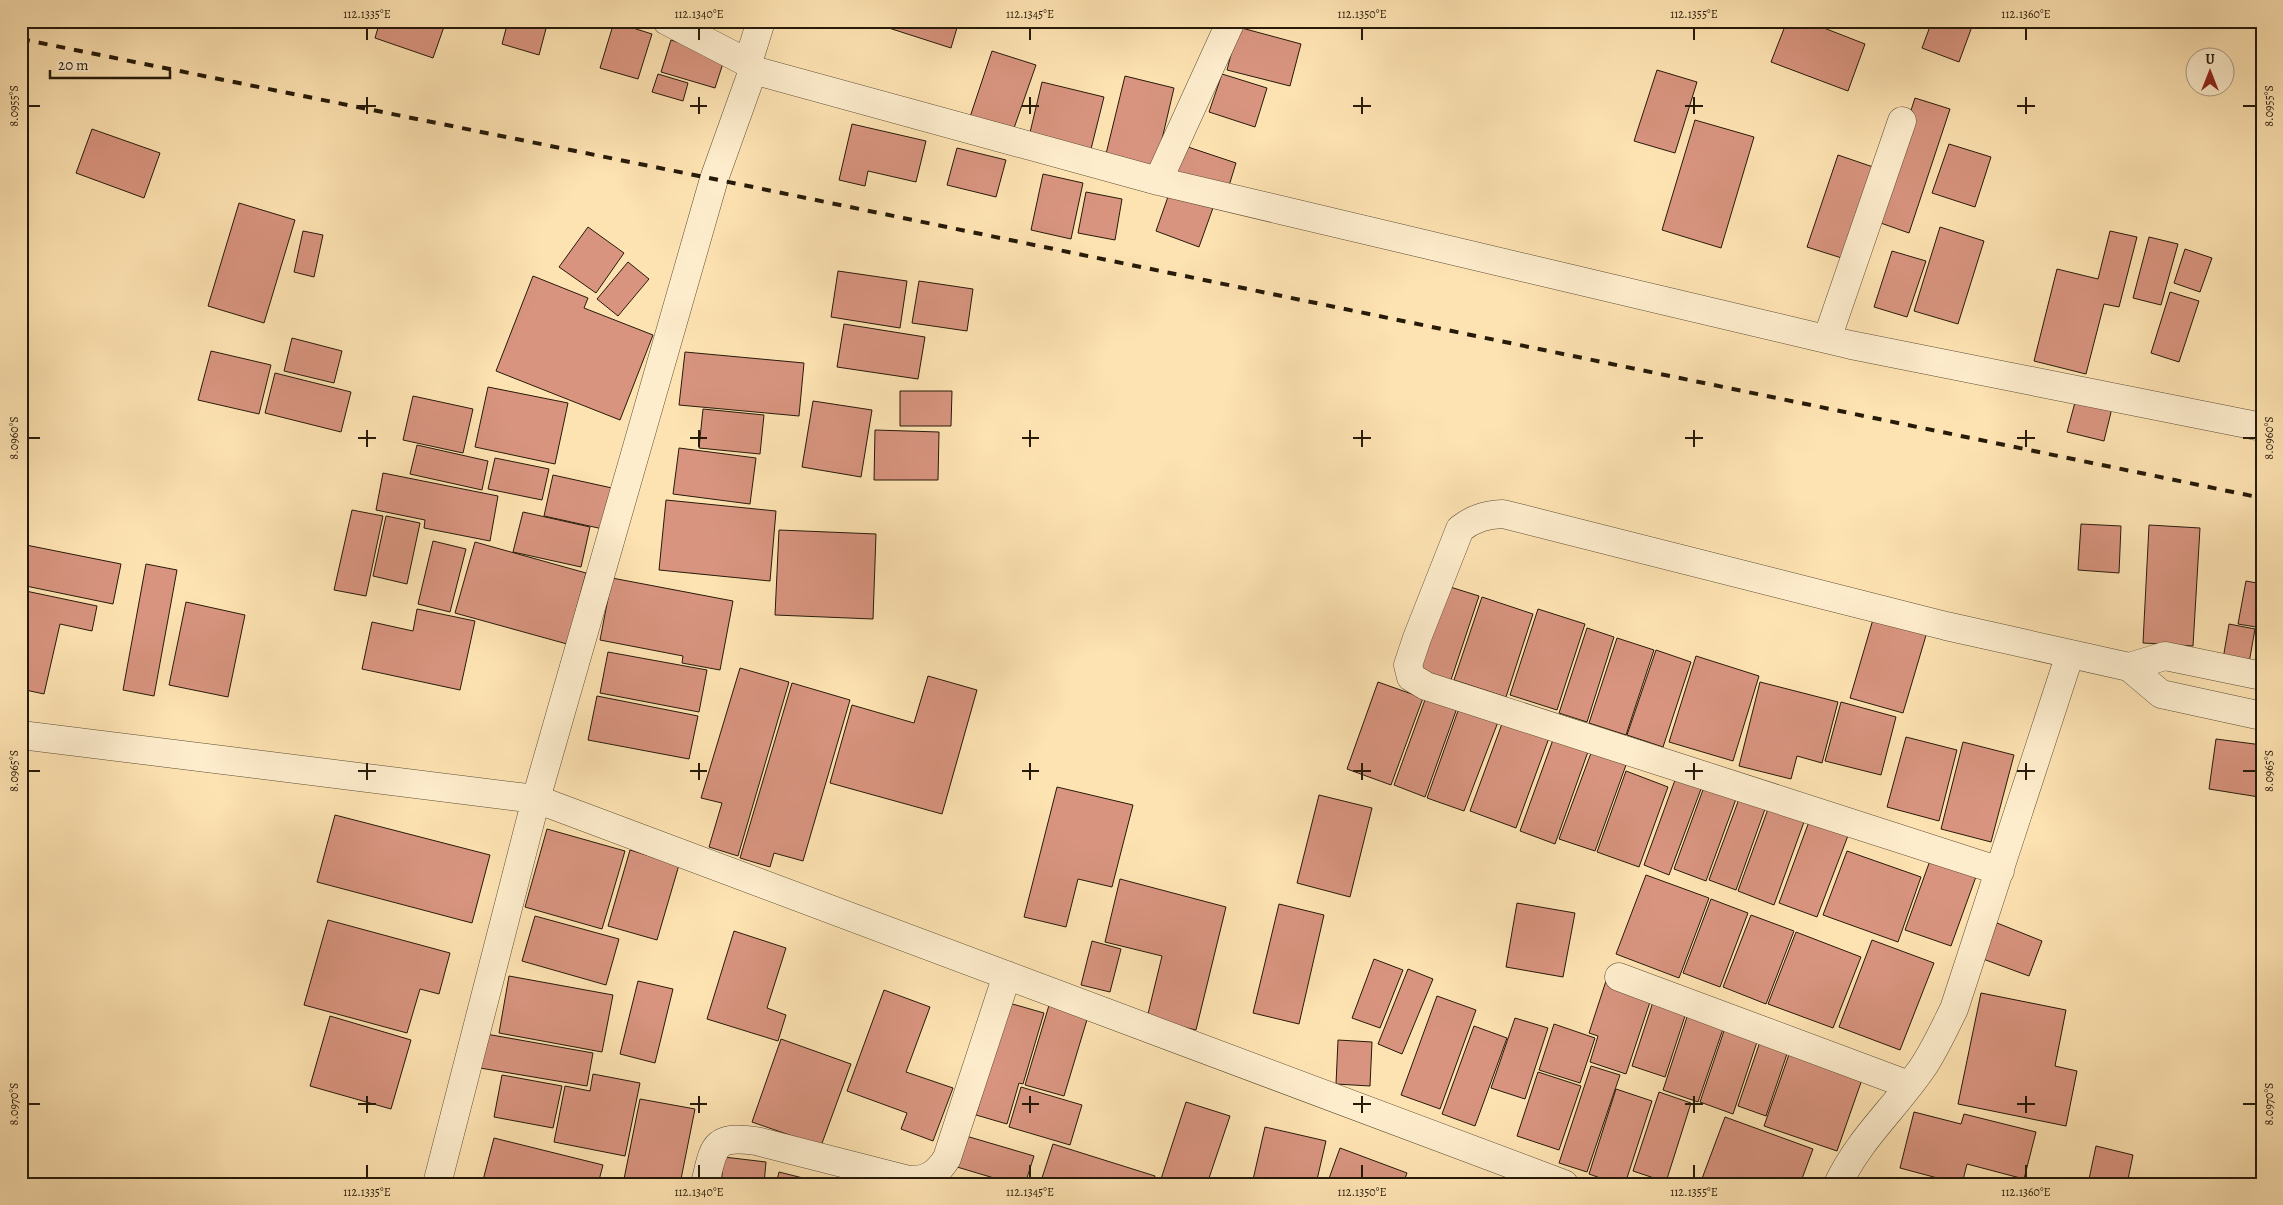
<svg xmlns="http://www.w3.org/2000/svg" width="2283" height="1205" viewBox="0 0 2283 1205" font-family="Alegreya,serif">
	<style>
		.building { fill: #d8947f; stroke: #261a09 }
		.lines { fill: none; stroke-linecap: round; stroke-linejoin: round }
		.minor-casing { stroke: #5c4c33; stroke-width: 29 }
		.minor { stroke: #feedcd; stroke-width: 28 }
		.rail { stroke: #261a09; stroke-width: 4; stroke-dasharray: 9 9; stroke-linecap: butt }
		.ticks { fill: none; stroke: #261a09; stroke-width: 2 }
		.neatline { fill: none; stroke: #261a09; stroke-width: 2 }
		.ticks-label { font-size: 12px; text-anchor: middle; fill: #261a09 }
	</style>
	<rect width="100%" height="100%" fill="#fee3b2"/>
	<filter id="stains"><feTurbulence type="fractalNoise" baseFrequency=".004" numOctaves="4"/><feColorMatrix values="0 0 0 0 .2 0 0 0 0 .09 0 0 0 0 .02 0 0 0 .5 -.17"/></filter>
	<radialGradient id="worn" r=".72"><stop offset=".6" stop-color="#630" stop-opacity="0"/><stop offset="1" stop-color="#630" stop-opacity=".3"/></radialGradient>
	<path class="building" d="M380,21H446L433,58L375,38Z
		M508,21H548L539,55L502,44Z
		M867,21H959L951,48Z
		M1787,21H1806L1865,44L1848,91L1771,62Z
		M1932,21H1974L1959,62L1922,48Z
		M614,22L652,34L638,79L600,68Z
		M1238,27L1301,44L1290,86L1227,70Z
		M671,40L725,57L715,88L661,72Z
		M992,51L1036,65L1013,131L970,117Z
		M1657,70L1697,82L1675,153L1634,141Z
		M658,74L688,83L683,101L652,92Z
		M1222,74L1267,88L1255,127L1209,112Z
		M1125,76L1174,88L1155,169L1105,158Z
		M1042,82L1104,97L1089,157L1028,141Z
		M1915,98L1950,109L1909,233L1875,221Z
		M1695,120L1754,137L1721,248L1662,230Z
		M852,124L926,141L916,182L868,171L865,186L839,180Z
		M92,129L160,153L144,198L76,173Z
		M1949,144L1991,157L1975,207L1932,193Z
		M1182,145L1236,163L1228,189L1173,171Z
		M957,148L1006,160L996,197L947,185Z
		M1838,155L1879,169L1848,260L1807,247Z
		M1043,174L1083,183L1071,239L1031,230Z
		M1170,191L1214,205L1199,247L1156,231Z
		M1086,192L1122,199L1115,240L1078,233Z
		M239,203L295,220L264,323L208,306Z
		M588,227L624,253L596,293L559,267Z
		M1940,227L1984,241L1958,324L1914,311Z
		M303,231L323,235L314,277L294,272Z
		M2110,231L2137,237L2119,307L2104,304L2086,374L2034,361L2057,269L2098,279Z
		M2149,237L2178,244L2161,305L2133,298Z
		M2185,249L2212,258L2200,292L2174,283Z
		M1892,251L1926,261L1907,317L1874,307Z
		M628,262L649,279L618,316L597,299Z
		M838,271L907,281L900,328L831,317Z
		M533,276L588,298L584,308L653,335L620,420L496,371Z
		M919,281L973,289L967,331L912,323Z
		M2170,292L2199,301L2179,362L2151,353Z
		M844,324L925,337L918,379L837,367Z
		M292,338L342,351L334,383L284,371Z
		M211,351L271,365L259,414L198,400Z
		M685,352L804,363L799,416L679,405Z
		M275,373L351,392L341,432L265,413Z
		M488,387L568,403L555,464L475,447Z
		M900,391H952L951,426H900Z
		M2077,395L2113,404L2104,441L2067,432Z
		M413,396L473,409L463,453L403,440Z
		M813,401L872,410L861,477L802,467Z
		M703,409L764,415L760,454L699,448Z
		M875,430L939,432L938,480H874Z
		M417,445L488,461L482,490L410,474Z
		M679,448L756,458L750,504L673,494Z
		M495,458L549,469L542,500L488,489Z
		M383,473L498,496L490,541L424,528L425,520L376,510Z
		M553,475L612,488L603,529L544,516Z
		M666,500L776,511L770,581L659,570Z
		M352,510L383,516L366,596L334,590Z
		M523,512L590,527L581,567L513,552Z
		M386,516L420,523L407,584L373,576Z
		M2081,524L2121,526L2119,573L2078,570Z
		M2149,525L2200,528L2193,646L2143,643Z
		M779,530L876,534L873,619L775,615Z
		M433,541L466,549L450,612L418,604Z
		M475,542L586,573L567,644L455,613Z
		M21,544L121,564L113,604L21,585Z
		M146,564L177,570L154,696L123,690Z
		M612,578L733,601L720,670L682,663L683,656L600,640Z
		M2246,581L2262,584V628L2238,624Z
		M1447,586L1479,596L1451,680L1419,669Z
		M21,590L97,606L92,631L60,624L44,694L21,689Z
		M1482,597L1533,614L1506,697L1454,680Z
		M186,602L245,615L228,697L169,685Z
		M417,609L475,621L460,690L362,669L372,622L413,631Z
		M1538,609L1585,624L1557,710L1510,695Z
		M1874,616L1927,632L1903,713L1850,698Z
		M2229,624L2255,629L2249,663L2223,659Z
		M1587,628L1614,637L1587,722L1559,713Z
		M1617,638L1654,650L1626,735L1589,723Z
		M1656,650L1691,662L1663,747L1627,735Z
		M608,652L707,670L699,712L600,693Z
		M1696,656L1759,676L1733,761L1669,742Z
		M740,668L789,682L738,856L709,847L722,803L701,798Z
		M928,676L977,690L942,814L830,783L852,705L914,723Z
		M1378,682L1423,698L1391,785L1347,769Z
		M1760,682L1838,702L1822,763L1797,756L1791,779L1739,766Z
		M792,683L850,700L803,861L774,853L770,867L740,858Z
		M597,696L698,716L689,759L588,740Z
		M1426,697L1457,708L1425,797L1394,785Z
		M1841,702L1896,717L1881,775L1825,761Z
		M1459,708L1498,722L1464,811L1427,798Z
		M1503,721L1549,738L1516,828L1470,811Z
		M1554,737L1589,749L1555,844L1520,831Z
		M1906,737L1957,750L1939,821L1887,807Z
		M2216,739L2262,745L2259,797L2209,789Z
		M1963,742L2014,755L1991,842L1941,829Z
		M1591,753L1626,765L1595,851L1559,839Z
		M1626,771L1668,787L1639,867L1597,852Z
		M1675,780L1701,789L1669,875L1644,865Z
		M1057,787L1133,805L1112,887L1078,879L1066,927L1024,917Z
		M1704,787L1736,799L1706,881L1674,869Z
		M1319,795L1372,808L1350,897L1297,883Z
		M1739,799L1765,809L1736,890L1709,880Z
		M1768,809L1804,822L1774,905L1738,891Z
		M335,815L490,855L472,923L317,882Z
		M1810,819L1849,833L1817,917L1779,903Z
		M547,829L625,851L602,929L525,907Z
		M630,850L679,865L657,940L608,926Z
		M1847,851L1921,877L1898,942L1823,915Z
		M1932,855L1978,871L1951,946L1905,930Z
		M1646,875L1709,898L1679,978L1616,954Z
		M1120,879L1226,907L1196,1030L1147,1018L1162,956L1105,942Z
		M1711,899L1748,913L1720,987L1683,973Z
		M1517,903L1575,913L1563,977L1506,967Z
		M1279,904L1324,915L1299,1024L1253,1013Z
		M1751,915L1794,931L1766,1004L1723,987Z
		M535,916L619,939L606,985L522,961Z
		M328,920L450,953L439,994L420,989L407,1033L304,1005Z
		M1997,923L2042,941L2029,976L1983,959Z
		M734,931L786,948L767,1008L786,1015L778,1041L707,1019Z
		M1796,932L1861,957L1833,1028L1768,1004Z
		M1872,940L1934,963L1900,1050L1839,1027Z
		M1092,941L1121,949L1110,992L1081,985Z
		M1374,959L1403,970L1380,1028L1352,1018Z
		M1408,969L1433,979L1402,1054L1378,1044Z
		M509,976L613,995L602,1052L499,1033Z
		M638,981L673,989L655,1063L620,1054Z
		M1606,981L1652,996L1626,1074L1590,1062L1598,1036L1589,1033Z
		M884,990L930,1007L906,1072L953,1088L933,1141L901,1129L907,1113L847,1091Z
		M1981,993L2066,1010L2055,1066L2077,1071L2066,1126L1958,1104Z
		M1437,996L1476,1010L1440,1109L1401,1095Z
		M1654,999L1687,1010L1665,1077L1632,1066Z
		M1050,1002L1089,1013L1064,1096L1025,1085Z
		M1009,1003L1044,1013L1023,1084L1019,1083L1007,1124L976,1115Z
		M1689,1011L1725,1023L1698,1102L1663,1090Z
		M330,1016L411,1040L391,1109L310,1086Z
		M1515,1018L1548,1028L1525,1099L1491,1088Z
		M1727,1022L1760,1033L1733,1114L1700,1102Z
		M1554,1024L1595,1038L1580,1083L1539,1070Z
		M1474,1026L1507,1038L1475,1126L1442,1114Z
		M486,1034L593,1053L587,1086L480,1068Z
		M1762,1036L1790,1045L1766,1116L1738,1106Z
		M781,1039L851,1064L821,1146L752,1122Z
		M1338,1040L1372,1042L1370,1086L1336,1084Z
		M1792,1046L1865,1071L1837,1151L1764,1126Z
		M1591,1066L1620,1075L1587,1172L1559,1163Z
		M1538,1072L1581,1086L1559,1150L1517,1136Z
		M593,1074L640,1083L625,1156L554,1142L565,1086L590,1091Z
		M502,1075L562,1086L553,1128L494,1117Z
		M1021,1087L1082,1105L1070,1145L1009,1127Z
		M1616,1089L1652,1101L1625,1184H1617L1589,1174Z
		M1659,1092L1691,1103L1666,1182L1633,1171Z
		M640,1099L695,1109L680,1184H623Z
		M1186,1102L1230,1116L1207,1184H1167L1160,1182Z
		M1914,1112L1961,1124L1964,1114L2036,1132L2024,1179L1967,1164L1962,1184H1960L1900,1168Z
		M1725,1117L1813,1149L1800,1184H1700Z
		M1265,1127L1326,1141L1316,1184H1252Z
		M966,1136L1034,1156L1025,1184H1014L957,1167Z
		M494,1138L603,1165L598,1184H482Z
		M1053,1144L1155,1176L1152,1184H1040Z
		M2096,1146L2133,1155L2127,1184H2088Z
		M1340,1148L1407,1173L1403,1184H1327Z
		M724,1157L766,1162L764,1184H721Z
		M779,1172L819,1182L818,1184H776Z"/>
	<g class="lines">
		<g class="minor-casing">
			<path id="minor" d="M667,21L748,63
				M753,70L1158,181L1851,345L2262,427
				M1158,181L1231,21
				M1827,339L1902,121
				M2129,667L2161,694L2262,716
				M21,735L536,799L1564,1184
				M2000,871L1426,686L1411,677L1408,665L1417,638L1460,529C1474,518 1486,515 1503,514L1946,626L2129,667L2165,656L2262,676
				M1619,977L1909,1085
				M437,1184L536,799L714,179L753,70L748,63L761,21
				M705,1184C714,1146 713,1135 756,1141L909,1180C927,1181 938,1173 947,1158L1007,975
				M1838,1184C1859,1139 1896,1107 1923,1067C1935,1049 1944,1029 1954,1009L2070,654"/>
		</g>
		<use href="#minor" class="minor"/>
		<path class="rail" d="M21,39L714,179L2262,498"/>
	</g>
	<path class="ticks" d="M367,28V40M699,28V40M1030,28V40M1362,28V40M1694,28V40M2026,28V40M367,97V114M699,97V114M1030,97V114M1362,97V114M1694,97V114M2026,97V114M28,106H40M358,106H376M690,106H707M1022,106H1039M1353,106H1371M1685,106H1703M2017,106H2035M2243,106H2256M367,430V447M699,430V447M1030,430V447M1362,430V447M1694,430V447M2026,430V447M28,438H40M358,438H376M690,438H707M1022,438H1039M1353,438H1371M1685,438H1703M2017,438H2035M2243,438H2256M367,763V780M699,763V780M1030,763V780M1362,763V780M1694,763V780M2026,763V780M28,771H40M358,771H376M690,771H707M1022,771H1039M1353,771H1371M1685,771H1703M2017,771H2035M2243,771H2256M367,1096V1113M699,1096V1113M1030,1096V1113M1362,1096V1113M1694,1096V1113M2026,1096V1113M28,1104H40M358,1104H376M690,1104H707M1022,1104H1039M1353,1104H1371M1685,1104H1703M2017,1104H2035M2243,1104H2256M367,1165V1178M699,1165V1178M1030,1165V1178M1362,1165V1178M1694,1165V1178M2026,1165V1178"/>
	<rect width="2283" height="1205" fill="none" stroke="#fee3b2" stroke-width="55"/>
	<g transform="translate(2210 72)"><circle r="24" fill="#feedcd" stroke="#a8997f"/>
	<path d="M0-4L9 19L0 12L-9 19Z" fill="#8f2418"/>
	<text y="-8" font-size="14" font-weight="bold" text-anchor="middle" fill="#261a09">U</text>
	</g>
	<path d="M50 70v8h120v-8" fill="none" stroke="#261a09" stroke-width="2.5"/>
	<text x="58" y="70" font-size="15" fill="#261a09" stroke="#feedcd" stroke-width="4" paint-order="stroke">20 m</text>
	<rect x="28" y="28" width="2228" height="1150" class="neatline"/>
	<g class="ticks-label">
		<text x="367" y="18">112.1335°E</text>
		<text x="699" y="18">112.1340°E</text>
		<text x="1030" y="18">112.1345°E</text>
		<text x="1362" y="18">112.1350°E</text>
		<text x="1694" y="18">112.1355°E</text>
		<text x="2026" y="18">112.1360°E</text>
		<text transform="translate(14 106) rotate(-90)" y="4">8.0955°S</text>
		<text transform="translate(2269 106) rotate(-90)" y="4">8.0955°S</text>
		<text transform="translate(14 438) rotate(-90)" y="4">8.0960°S</text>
		<text transform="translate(2269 438) rotate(-90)" y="4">8.0960°S</text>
		<text transform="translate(14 771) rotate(-90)" y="4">8.0965°S</text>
		<text transform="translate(2269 771) rotate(-90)" y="4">8.0965°S</text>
		<text transform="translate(14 1104) rotate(-90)" y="4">8.0970°S</text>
		<text transform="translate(2269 1104) rotate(-90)" y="4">8.0970°S</text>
		<text x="367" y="1196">112.1335°E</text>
		<text x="699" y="1196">112.1340°E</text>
		<text x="1030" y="1196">112.1345°E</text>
		<text x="1362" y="1196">112.1350°E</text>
		<text x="1694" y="1196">112.1355°E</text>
		<text x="2026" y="1196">112.1360°E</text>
	</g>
	<rect width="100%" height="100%" filter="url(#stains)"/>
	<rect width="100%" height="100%" fill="url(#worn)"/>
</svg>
